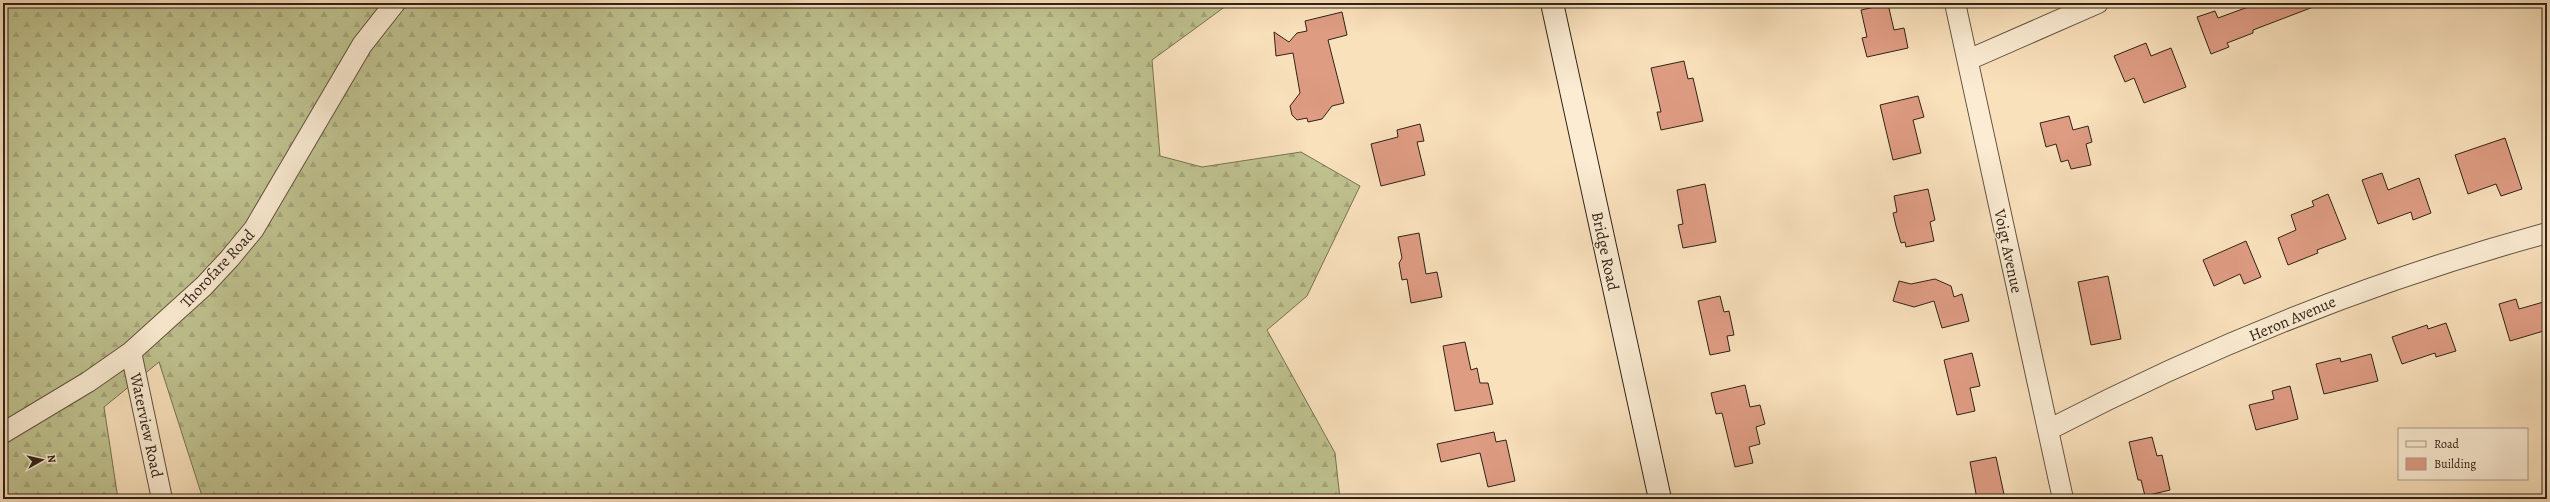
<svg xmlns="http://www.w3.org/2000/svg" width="2550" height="502" viewBox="0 0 2550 502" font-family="Alegreya,serif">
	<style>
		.forest { fill: url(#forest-firs); stroke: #787253 }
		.building { fill: #de9c83; stroke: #312317 }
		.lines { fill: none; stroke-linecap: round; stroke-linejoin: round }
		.minor-casing { stroke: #635240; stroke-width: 22 }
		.secondary-casing { stroke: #312317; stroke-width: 24 }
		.minor { stroke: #fbecd3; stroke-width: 20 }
		.secondary { stroke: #fbecd3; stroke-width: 22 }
		.labels { text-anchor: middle; stroke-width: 3; stroke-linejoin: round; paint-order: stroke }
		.street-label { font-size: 16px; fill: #312317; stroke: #fbecd3 }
	</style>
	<defs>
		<pattern id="forest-firs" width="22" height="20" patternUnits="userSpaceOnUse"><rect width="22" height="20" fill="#bfc28f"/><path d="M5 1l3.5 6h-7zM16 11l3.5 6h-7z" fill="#a5a67b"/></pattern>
	</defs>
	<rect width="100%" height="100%" fill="#f9e1bc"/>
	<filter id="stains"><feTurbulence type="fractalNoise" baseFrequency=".005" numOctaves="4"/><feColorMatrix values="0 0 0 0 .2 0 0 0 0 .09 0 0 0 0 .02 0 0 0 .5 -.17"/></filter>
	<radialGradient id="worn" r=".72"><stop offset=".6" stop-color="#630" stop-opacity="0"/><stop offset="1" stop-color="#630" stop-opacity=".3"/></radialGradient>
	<path class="forest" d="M3,3H1230L1152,60L1160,156L1202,167L1301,152L1360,186L1307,296L1267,330L1335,453L1340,499H203L159,362L104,407L118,499H3Z"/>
	<path class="building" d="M2259,3L2321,4L2253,30V33L2227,43L2229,47L2211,54L2197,17L2215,11L2218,18Z
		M1888,4L1894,30L1904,28L1908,48L1867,57L1862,38L1867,37L1861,10Z
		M1342,12L1347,35L1328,40L1344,103L1332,106L1322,119L1308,122L1307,118L1297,120L1292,115L1290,106L1300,93L1293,53L1276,56L1274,32L1289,42L1297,33L1307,31L1305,21Z
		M2146,43L2151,56L2171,48L2186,87L2144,103L2134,78L2125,82L2114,56Z
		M1684,61L1688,79L1693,78L1703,121L1661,130L1657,112H1661L1651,68Z
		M1918,96L1924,117L1913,120L1921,153L1893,160L1880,105Z
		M2069,116L2073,130L2088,126L2092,142L2086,144L2091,165L2071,169L2068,160L2061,162L2056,144L2046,147L2040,123Z
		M1420,124L1424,141L1417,142L1425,175L1381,186L1371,144L1398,137L1397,130Z
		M2505,138L2522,189L2501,196L2496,184L2468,194L2455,155Z
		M2382,173L2388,190L2419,178L2431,213L2413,220L2411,212L2378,224L2362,180Z
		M1705,184L1716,242L1683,248L1678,225L1683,224L1677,190Z
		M1928,189L1935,220L1930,222L1934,241L1906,247L1905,242L1901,243L1896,226L1893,213L1897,212L1894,196Z
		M2328,194L2346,239L2317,250L2318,253L2288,265L2278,238L2296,230L2291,215L2314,206L2312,201Z
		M1419,233L1426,274L1437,272L1442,297L1411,303L1407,279L1402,280L1399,263L1402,258L1398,237Z
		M2246,241L2261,277L2244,284L2240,274L2214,286L2203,260Z
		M2108,276L2121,339L2091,345L2078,282Z
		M1935,279L1951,286L1954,297L1962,294L1969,321L1942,328L1934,301L1914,307L1893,301L1899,281L1911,284Z
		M1720,296L1724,312L1729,311L1734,335L1727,336L1730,351L1710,355L1698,301Z
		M2516,299L2519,309L2547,301V330L2510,341L2499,304Z
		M2446,323L2456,351L2436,357L2435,353L2402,364L2392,337L2427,325L2428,329Z
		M1465,342L1471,370L1477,368L1480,383H1488L1493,404L1455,411L1443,346Z
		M1972,353L1980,386L1970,388L1975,411L1957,415L1944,360Z
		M2371,354L2378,381L2324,394L2316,364L2340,358L2341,362Z
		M1745,385L1750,407L1760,405L1765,424L1756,427L1760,444L1749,447L1753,463L1735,467L1722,413L1716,414L1711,393Z
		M2290,386L2298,419L2256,430L2249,405L2274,399L2272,391Z
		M1494,432L1496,442L1506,440L1515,481L1488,487L1480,453L1441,462L1437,444Z
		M2152,437L2157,456L2162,455L2170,490L2145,496L2141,480H2138L2129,442Z
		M1996,457L2005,499H1977L1970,462Z"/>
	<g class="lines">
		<g class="minor-casing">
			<path id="minor" d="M1955,3L2063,499
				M1968,60L2098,3
				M131,352L162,499
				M2048,430C2208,347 2373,280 2547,233
				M3,433L88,382L131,352L204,286L230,258L254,229L362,45L395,3"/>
		</g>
		<g class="secondary-casing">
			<path id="secondary" d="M1552,3L1660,499"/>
		</g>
		<use href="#minor" class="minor"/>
		<use href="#secondary" class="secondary"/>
	</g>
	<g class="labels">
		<g class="street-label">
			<text transform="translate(1606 251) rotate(78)" y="6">Bridge Road</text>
			<text transform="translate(2009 251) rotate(78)" y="6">Voigt Avenue</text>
			<text transform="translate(217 268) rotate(-47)" y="6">Thorofare Road</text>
			<text transform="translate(2292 318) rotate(-23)" y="6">Heron Avenue</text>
			<text transform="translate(147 425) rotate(78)" y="6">Waterview Road</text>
		</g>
	</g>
	<rect width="2550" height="502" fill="none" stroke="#f9e1bc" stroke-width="16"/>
	<rect x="4" y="4" width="2542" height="494" fill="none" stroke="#312317" stroke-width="2"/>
	<rect x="8" y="8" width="2534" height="486" fill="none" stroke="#312317"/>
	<rect x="2398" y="428" width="130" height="52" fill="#fbecd3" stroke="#aa9c88"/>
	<rect x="2406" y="441" width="20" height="6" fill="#fbecd3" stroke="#aa9c88"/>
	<text x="2434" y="448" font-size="12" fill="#312317">Road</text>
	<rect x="2406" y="458" width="20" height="12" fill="#de9c83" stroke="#aa9c88"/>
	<text x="2434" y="468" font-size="12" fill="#312317">Building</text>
	<g transform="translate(42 460) rotate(82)" stroke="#fbecd3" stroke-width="3" paint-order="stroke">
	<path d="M0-3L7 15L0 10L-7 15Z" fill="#312317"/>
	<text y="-6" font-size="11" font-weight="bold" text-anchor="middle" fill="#312317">N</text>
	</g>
	<rect width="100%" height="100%" filter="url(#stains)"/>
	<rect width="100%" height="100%" fill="url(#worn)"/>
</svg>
